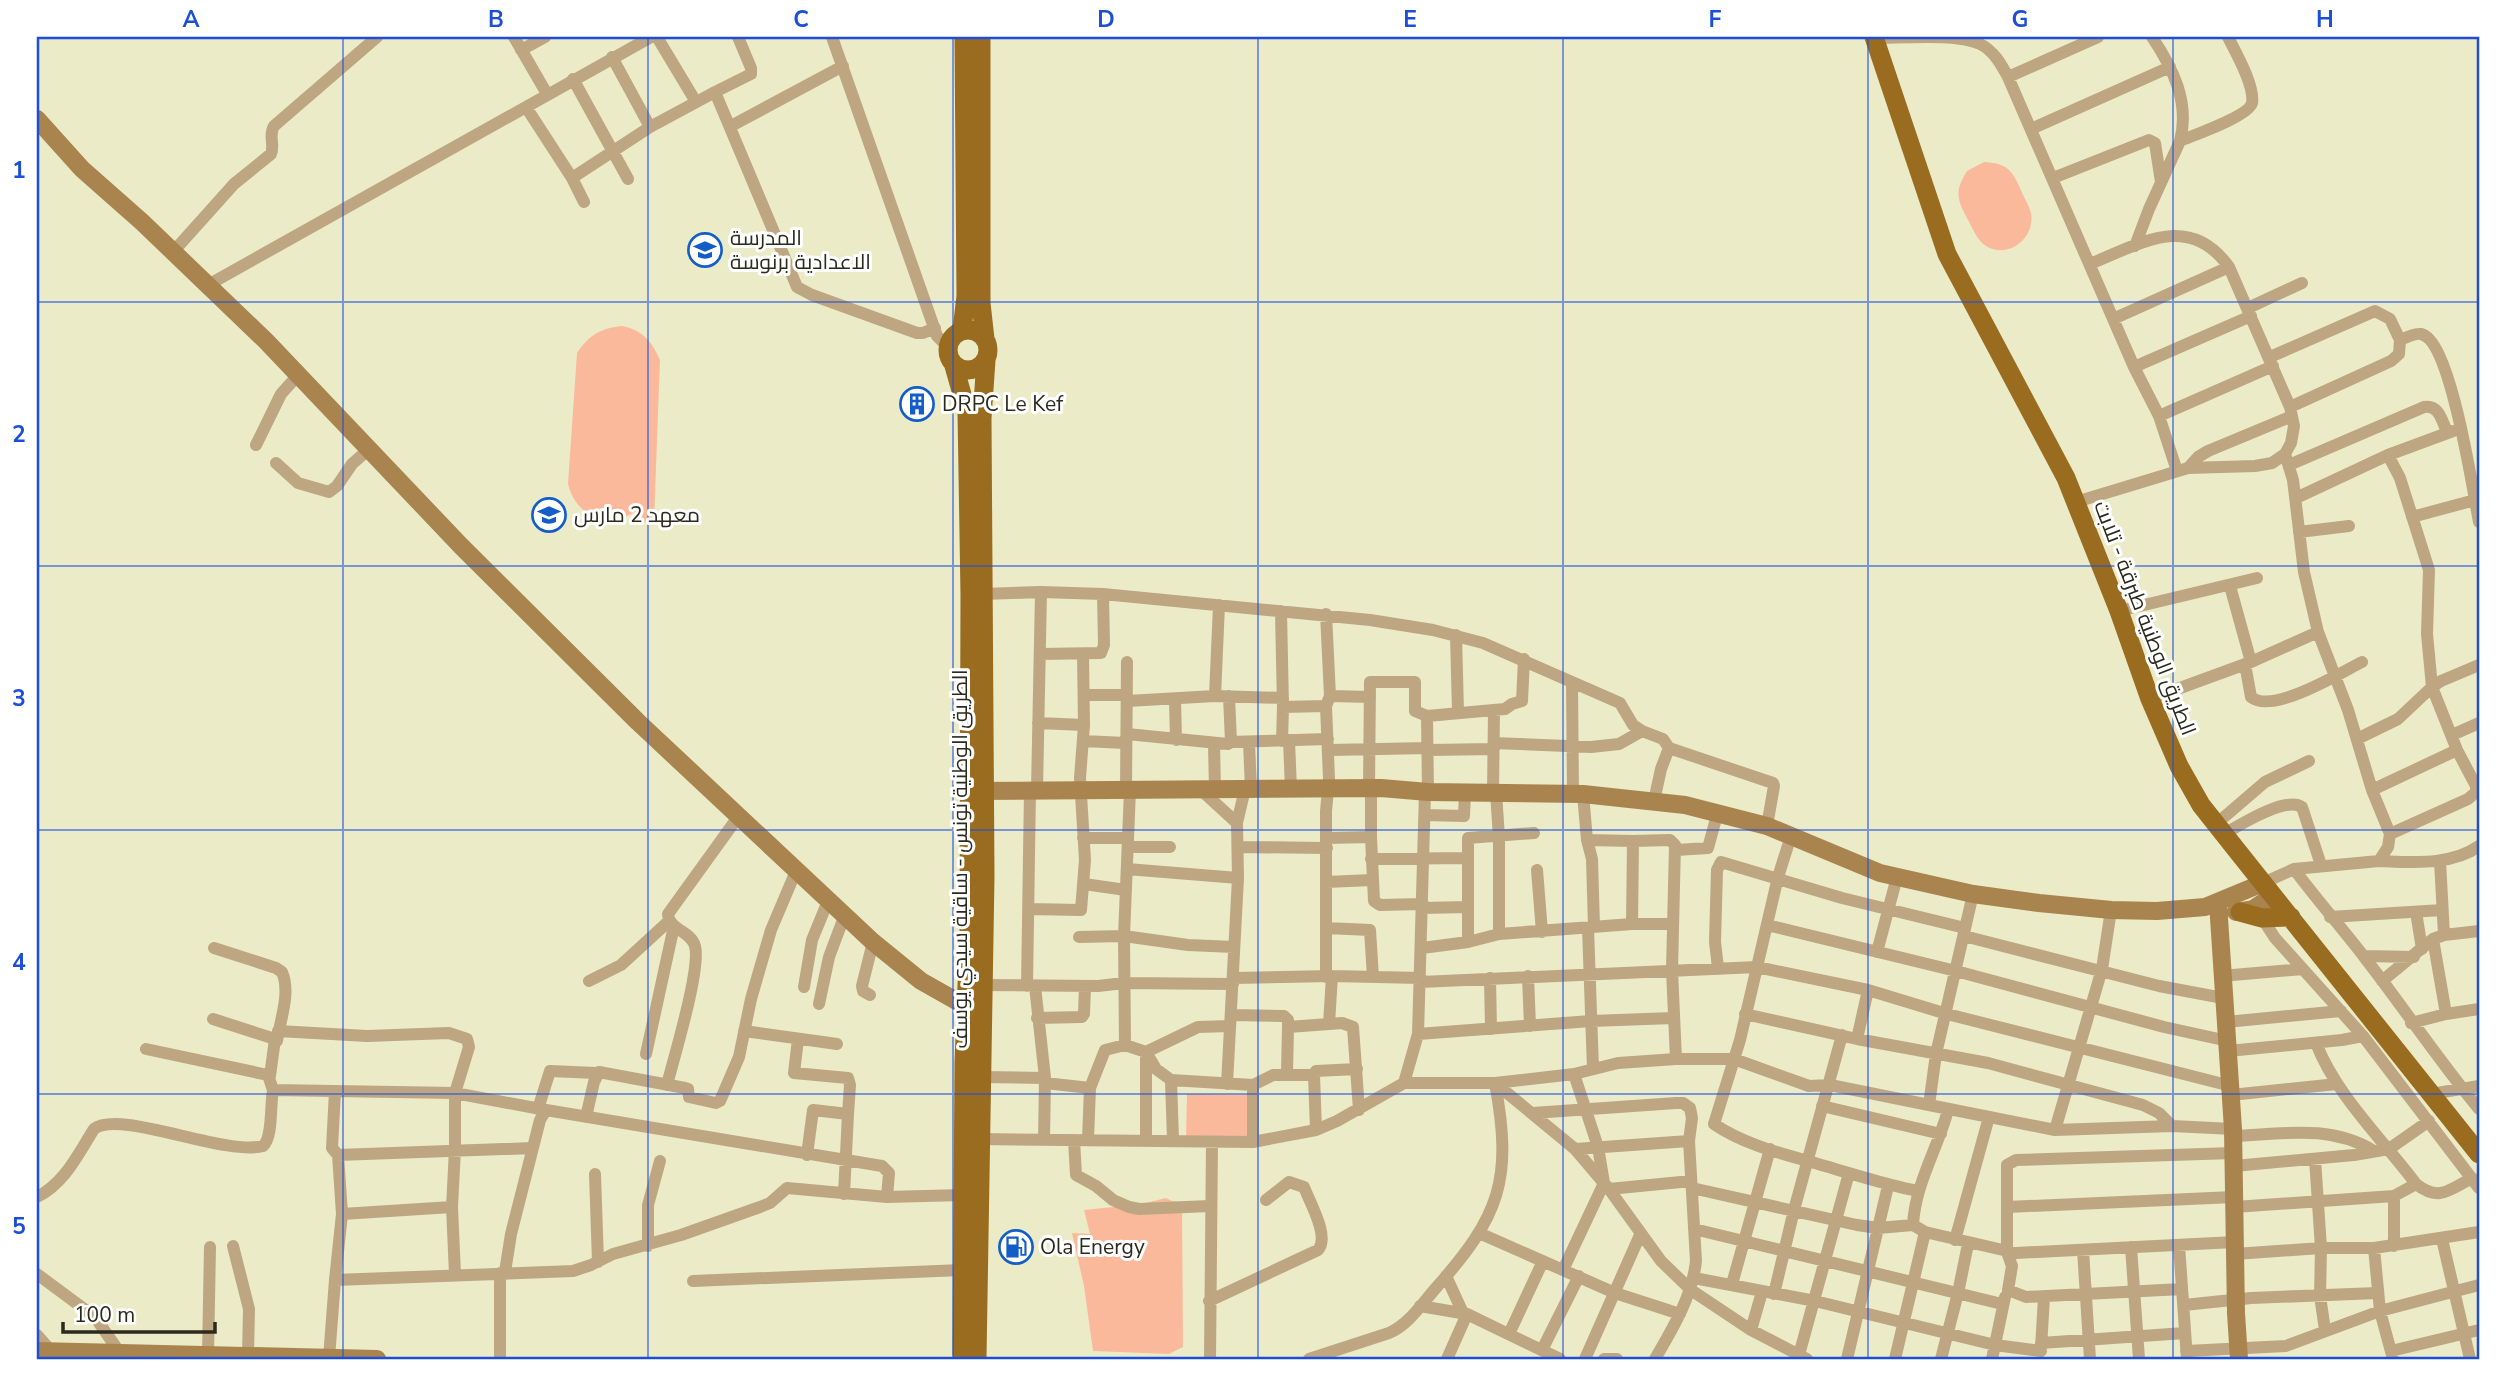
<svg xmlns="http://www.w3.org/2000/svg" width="2516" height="1396" viewBox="0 0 2516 1396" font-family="'Nunito Sans',Cairo,sans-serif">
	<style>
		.green { fill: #fbb99b }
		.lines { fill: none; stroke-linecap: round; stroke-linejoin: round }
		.street { stroke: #bea683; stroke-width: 12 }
		.secondary { stroke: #a9844f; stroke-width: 18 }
		.primary { stroke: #996c20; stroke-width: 19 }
		.grid { fill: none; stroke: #1d4ed8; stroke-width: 2; stroke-opacity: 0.55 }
		.labels { text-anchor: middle; stroke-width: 6; stroke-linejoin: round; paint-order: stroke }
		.poi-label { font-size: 21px; fill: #2a2a1d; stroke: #fff; text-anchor: start }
		.street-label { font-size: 21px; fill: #2a2a1d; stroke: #fff }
		.neatline { fill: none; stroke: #1d4ed8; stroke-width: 2.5 }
		.grid-label { font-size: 23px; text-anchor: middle; font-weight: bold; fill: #1d4ed8 }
	</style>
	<rect width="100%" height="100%" fill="#ebebc8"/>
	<path class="green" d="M1984,162C2005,163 2012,169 2020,188C2023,196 2029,205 2031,213C2036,240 2004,262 1982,243C1976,237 1972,227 1968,220C1957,199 1954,192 1967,171Z
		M622,326C642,330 652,341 660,360L654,522L641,523V507C614,531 577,520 568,484L577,353C589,335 601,328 622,326Z
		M1187,1094L1248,1095L1247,1142L1186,1141Z
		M1166,1198L1172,1201L1182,1203L1183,1347L1169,1354L1093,1351L1084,1286L1072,1233L1090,1234L1084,1210L1142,1204Z"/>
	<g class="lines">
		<path class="street" d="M514,37L547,94
			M657,37L696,102
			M832,37L937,336L947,346
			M1875,38C1901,38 1958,33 1980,44C1994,51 2001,64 2008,77L2134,367L2159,416L2177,471
			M521,50L545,37
			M612,57L650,127
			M2008,77L2098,37
			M573,79L628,179
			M715,92L751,74V68L738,37
			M526,107L572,178L584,202
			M731,126L843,66
			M2031,129L2170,67
			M2180,141C2194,135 2249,116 2252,103C2255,86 2236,53 2228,37
			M572,178L650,127L715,92L797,287L812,295L917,333H923L935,328
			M2053,178L2149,140L2155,143L2161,182
			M2135,246L2149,209L2180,141C2190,103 2173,68 2152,37
			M173,252L234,184L271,154C275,144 268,136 274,126L377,37
			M208,285L651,37
			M2248,308L2302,283
			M2113,319L2229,267
			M2270,357L2375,311L2390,319L2400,340C2405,338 2415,333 2421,334C2451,340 2473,492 2479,522
			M2134,367L2251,316
			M2290,407L2391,361L2399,354L2400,340
			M2159,416L2273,366
			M256,445L281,394L299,374
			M2388,455L2453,431
			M276,463L298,483L329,492L337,486L352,464L369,449
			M2289,465L2424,407C2439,404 2442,421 2447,432
			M2188,468L2198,457L2208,451L2292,416
			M2296,498L2388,455L2400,478L2429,570L2427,634L2432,687L2457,750L2476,786V792L2468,799L2390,834
			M2076,502L2188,468L2255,466L2272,463L2285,454L2291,443L2294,426L2290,407L2229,267C2189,211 2140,244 2090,264
			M2412,517L2475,500
			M2299,532L2349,526
			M2230,586L2251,662
			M984,594L1041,592L1103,594L1370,620L1433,630L1483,643L1572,682L1573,794
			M1281,611L1283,707L1282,741
			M2119,611L2257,578
			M1456,635L1458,712
			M1040,654L1101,653L1104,645L1103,594
			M2245,664L2251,697C2272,715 2340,673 2362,662
			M1572,682L1620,703L1633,725L1642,731L1663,739L1669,748L1773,783L1774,786L1767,826
			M1084,695H1127
			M1215,696L1219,605
			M1330,696L1370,697
			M1175,699L1176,740
			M2150,699L2251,662L2318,632
			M1127,701L1215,696L1283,698
			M1283,707L1326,706
			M1427,716L1428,792
			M1038,723L1084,725
			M1127,734L1228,744L1231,742L1229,696
			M2452,735L2479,723
			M2357,739L2398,719L2432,687L2441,681L2479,665
			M1289,740L1291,790
			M1083,741L1126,743
			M1231,742L1328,739
			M1249,742L1251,789
			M1494,743L1591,747L1619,744L1642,731
			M1214,744L1215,790
			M1329,750L1428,748
			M1428,750L1494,749
			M1369,788L1370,682H1415V711L1427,716L1505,709L1512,704L1522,701L1524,659
			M1371,788V837L1374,901L1380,905L1423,904
			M1037,790L1041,592
			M1126,790L1127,662
			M1201,790L1237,823
			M2372,790L2457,750
			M1493,793L1494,710
			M1496,793L1499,837V934
			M1583,794L1587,840L1592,859L1594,927
			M1654,801L1661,769L1669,748
			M1425,815L1464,816L1465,792
			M2216,824L2265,782L2309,761
			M2224,834C2240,825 2285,796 2302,807L2321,865
			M1791,836L1778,877L1740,1040L1714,1124C1746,1146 1788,1155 1825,1166C1856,1175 1886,1185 1918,1191
			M1083,838H1128
			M1326,838L1371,837
			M1587,840L1633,841L1632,924
			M1633,841L1670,840L1675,845L1672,970L1676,1059
			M1128,847H1170
			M1239,847L1327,848
			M1676,850L1708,848L1717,815
			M1371,859L1468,858
			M2379,861C2412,862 2451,866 2479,846
			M2440,861L2444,935
			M1127,869L1238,878
			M2294,869C2317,900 2342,928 2365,958C2404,1008 2439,1061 2479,1109
			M1537,870L1542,932
			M1326,882L1372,880
			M2263,883L2294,869L2379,861L2388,847L2390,834L2372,790L2348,710L2318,632L2304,572L2293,480L2285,454
			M1084,884L1126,890
			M1973,894L1936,1054L1929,1105L2055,1130L2172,1126L2233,1129
			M1422,908L1468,907
			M1029,909L1081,910L1085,860L1080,778L1084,725L1083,654
			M2416,912L2422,949
			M2330,917L2442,910
			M2262,918L2275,938L2363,1036L2479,1188
			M1767,925L1956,971L2164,1027L2228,1041
			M1326,928L1370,930L1373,977
			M1588,928L1593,1069
			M1964,936L2159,986L2223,998
			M1079,937L1124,936L1188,945L1234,947
			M2433,939L2446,1014
			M1468,942V838L1534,833
			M214,948L276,968L282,972C291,993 280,1020 277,1041
			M1422,948L1468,942L1499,934L1632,924H1672
			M1877,952L1897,877
			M2364,956L2414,957
			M1718,968L1715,942L1717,870L1721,862L1842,898L1965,928
			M1528,976L1530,1026
			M2221,976L2303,969
			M1326,977V811L1329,779L1326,706L1330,696L1326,614
			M1233,978L1332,976L1421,978
			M1490,978L1491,1029
			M589,981L621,965L669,921
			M2382,981L2433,939L2444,935L2479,931
			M1421,982L1757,967L1868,990L1947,1014L2231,1086
			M979,985L1098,986L1124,983L1233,984
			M1027,986L1030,790
			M1035,986L1045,1078L1044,1139
			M804,987L812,940L828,901
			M870,995L863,991L862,986L873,942
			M819,1004L829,957L844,917
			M1745,1014L1857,1039L1988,1063L2143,1105L2159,1113L2172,1126
			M1231,1015L1284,1016L1288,1020V1027
			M1037,1018L1082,1017L1084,1014L1085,986
			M213,1019L275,1039L270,1076
			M2226,1022L2341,1011
			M2411,1023L2446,1014L2479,1009
			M1329,1024L1342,1023L1353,1027L1359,1110
			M278,1031L367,1036L449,1033L467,1039L469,1047L455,1093V1149L452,1207L455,1274
			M744,1031L837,1044
			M1418,1034L1591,1021L1673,1018
			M798,1039L794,1073L848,1078L850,1085L848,1114
			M1857,1039L1868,990
			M2316,1043C2336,1095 2382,1139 2416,1184C2439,1202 2449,1190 2472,1178
			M1125,1045L1124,936L1130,790
			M146,1049L268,1075L273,1090L455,1093L546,1110
			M2228,1051L2342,1040L2363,1036
			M646,1054L674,926
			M1287,1074L1288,1027L1329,1024L1332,976
			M980,1077L1045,1078
			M1045,1083L1090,1088L1088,1139
			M1404,1083L1418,1034L1425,792
			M1495,1083L1575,1149L1609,1189L1661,1261L1691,1290L1751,1330L1807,1359
			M1227,1084L1238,878L1237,823L1245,789
			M667,1085C674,1057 701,969 695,946C691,931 669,930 668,914L738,817
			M1253,1085L1273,1075H1314
			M1090,1088L1105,1050L1125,1045L1146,1052L1156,1069L1171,1080
			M335,1091L332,1148L338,1155L342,1214L335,1280
			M2431,1094L2479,1086
			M2231,1095L2337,1084
			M1822,1106L1941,1134
			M538,1109L550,1071L596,1073
			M1948,1110C1938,1148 1915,1184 1913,1225L1925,1232L2016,1253L2235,1242
			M1533,1113L1676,1103H1683L1690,1108L1692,1118L1689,1141L1696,1261C1692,1297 1673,1328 1655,1359
			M586,1117L594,1082L599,1072L685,1088L688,1089L689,1097L716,1103L720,1101L739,1057L751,999L771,930L796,871
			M1316,1130L1314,1075L1316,1071L1357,1069
			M2055,1130L2102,969L2111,910
			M2234,1136C2282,1134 2330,1124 2374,1151
			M974,1139L1253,1142L1316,1130L1337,1121L1404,1083H1495L1574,1074L1618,1063L1676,1059H1734L1809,1086L1830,1085L1929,1105
			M1074,1140L1076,1175L1096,1186L1113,1200L1129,1207L1139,1209L1210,1206
			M1146,1140V1052L1198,1027L1230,1026
			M1173,1140L1171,1080L1253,1085V1142
			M1575,1149L1689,1141
			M338,1155L533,1148
			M807,1155L813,1110L848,1114L844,1194
			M2315,1159L2321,1248L2320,1296L2325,1330
			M2234,1166L2354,1155L2389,1149L2429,1121
			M595,1174L598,1262
			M1692,1188L1857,1225L1878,1228L1913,1225
			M1609,1189L1691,1181
			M2394,1196V1246
			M37,1197C65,1183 78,1154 94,1129C119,1109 224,1156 263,1146C273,1138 270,1105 273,1090
			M2007,1207L2234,1197
			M2234,1207L2394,1196L2416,1184
			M342,1214L452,1207
			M1694,1229L2002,1304
			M1479,1233L1615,1293L1680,1314
			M2442,1239L2470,1359
			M1955,1240L1989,1117
			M2179,1245L2187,1359
			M233,1246L249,1309L248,1355
			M648,1246V1205L660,1161
			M2131,1247L2139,1359
			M2374,1248L2380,1311L2393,1359
			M2083,1250L2090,1359
			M2235,1254L2321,1248H2374L2479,1232
			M1563,1270L1604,1183L1598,1147L1574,1074
			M505,1272L511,1234L540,1120L546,1110L882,1166L889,1173L887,1197
			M37,1274L95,1317L120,1353
			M1446,1276L1463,1313
			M1694,1278L1815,1301L1995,1345L2041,1351
			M693,1281L962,1270
			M1732,1284L1770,1149
			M2182,1289L2026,1297L2008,1290L2012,1266L2007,1252V1165L2016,1160L2234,1153
			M1774,1294L1794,1210L1842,1035
			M1209,1301L1318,1250C1330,1237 1310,1203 1304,1187L1289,1182L1266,1200
			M2184,1305L2251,1298L2378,1293
			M1420,1306L1467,1314L1560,1359
			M1751,1330L1762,1292
			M1509,1334L1543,1261
			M37,1335L52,1352
			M2041,1343L2185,1333
			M2041,1348L2044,1297
			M1542,1350L1579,1276
			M2186,1351L2286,1346L2380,1311L2479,1285
			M2391,1351L2479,1330
			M208,1355L210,1247
			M1799,1355L1849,1173
			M329,1358L335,1280L573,1271L591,1265L613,1254L681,1235L760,1207L770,1203L787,1188L887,1197L963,1195
			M500,1359V1273
			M1210,1359L1212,1142
			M1309,1359L1389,1333C1408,1325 1422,1304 1435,1289C1500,1216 1513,1180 1495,1083
			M1447,1359L1467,1314
			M1585,1359L1640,1235
			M1604,1359H1617
			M1847,1359L1888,1186
			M1895,1359L1925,1232
			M1941,1359L1958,1293L1968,1244
			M1992,1359L2005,1297"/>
		<path class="secondary" d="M37,119L82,169L142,222L266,341L461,546L638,722L873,942L921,981L976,1012
			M972,791L1381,788L1428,792L1583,794L1685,805L1767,826L1880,873L1973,894L2039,903L2111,910L2157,911L2205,907L2263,883
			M2218,903L2233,1129L2236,1313L2239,1359
			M2236,912L2253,909L2273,896
			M37,1351L377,1359"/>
		<path class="primary" d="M981,37V303L985,339
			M1874,37L1947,254L2066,478L2119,611L2150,699L2179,766L2201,805L2235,848L2479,1154
			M948 350a20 20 0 1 1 40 0a20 20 0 1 1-40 0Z
			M962,330L966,296L964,37
			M954,366L967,412L970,595L969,934L964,1062L962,1354
			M2240,912L2262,918L2291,917
			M977,1358L985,876L982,418L986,360"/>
	</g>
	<path class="grid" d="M343,37V1359M648,37V1359M953,37V1359M1258,37V1359M1563,37V1359M1868,37V1359M2173,37V1359M37,302H2479M37,566H2479M37,830H2479M37,1094H2479"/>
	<defs>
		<g id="school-ring" transform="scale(1.75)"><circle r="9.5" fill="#fff" stroke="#145dc8" stroke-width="1.5"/><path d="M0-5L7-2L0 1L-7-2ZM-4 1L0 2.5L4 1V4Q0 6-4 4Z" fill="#145dc8"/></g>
		<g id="building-ring" transform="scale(1.75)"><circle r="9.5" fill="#fff" stroke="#145dc8" stroke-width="1.5"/><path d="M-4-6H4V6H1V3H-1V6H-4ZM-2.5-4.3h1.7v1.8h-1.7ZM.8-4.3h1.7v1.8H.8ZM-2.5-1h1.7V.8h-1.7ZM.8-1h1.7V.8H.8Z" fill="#145dc8"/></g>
		<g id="fuel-ring" transform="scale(1.75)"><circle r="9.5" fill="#fff" stroke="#145dc8" stroke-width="1.5"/><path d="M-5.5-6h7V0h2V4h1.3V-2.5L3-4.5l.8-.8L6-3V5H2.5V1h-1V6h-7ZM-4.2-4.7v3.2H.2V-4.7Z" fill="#145dc8"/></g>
	</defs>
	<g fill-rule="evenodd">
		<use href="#school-ring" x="705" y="250"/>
		<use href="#building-ring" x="917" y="404"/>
		<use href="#school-ring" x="549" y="515"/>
		<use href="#fuel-ring" x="1016" y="1247"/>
	</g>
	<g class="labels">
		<g class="poi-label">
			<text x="730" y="245">المدرسة<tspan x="730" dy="24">الاعدادية برنوسة</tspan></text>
			<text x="942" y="411">DRPC Le Kef</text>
			<text x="574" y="522">معهد 2 مارس</text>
			<text x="1040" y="1254">Ola Energy</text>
		</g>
		<g class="street-label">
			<text transform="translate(2145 618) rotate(69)" y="7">الطريق الوطنية طبرقة - تلابت</text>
			<text transform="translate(960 859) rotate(-90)" y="7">الطريق الوطنية تونس - ساقية سيدي يوسف</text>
		</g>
	</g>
	<rect width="2516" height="1396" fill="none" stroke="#ffffff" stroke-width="77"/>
	<path d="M63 1322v10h152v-10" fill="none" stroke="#2a2a1d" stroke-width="3.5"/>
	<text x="74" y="1322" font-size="21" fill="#2a2a1d" stroke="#ffffff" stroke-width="5" paint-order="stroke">100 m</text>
	<rect x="38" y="38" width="2440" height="1320" class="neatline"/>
	<g class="grid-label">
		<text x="191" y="27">A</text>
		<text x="496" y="27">B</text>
		<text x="801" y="27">C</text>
		<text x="1106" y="27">D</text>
		<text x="1410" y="27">E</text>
		<text x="1715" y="27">F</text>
		<text x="2020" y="27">G</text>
		<text x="2325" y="27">H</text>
		<text x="19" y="178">1</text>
		<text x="19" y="442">2</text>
		<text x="19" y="706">3</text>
		<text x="19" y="970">4</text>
		<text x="19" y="1234">5</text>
	</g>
</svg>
